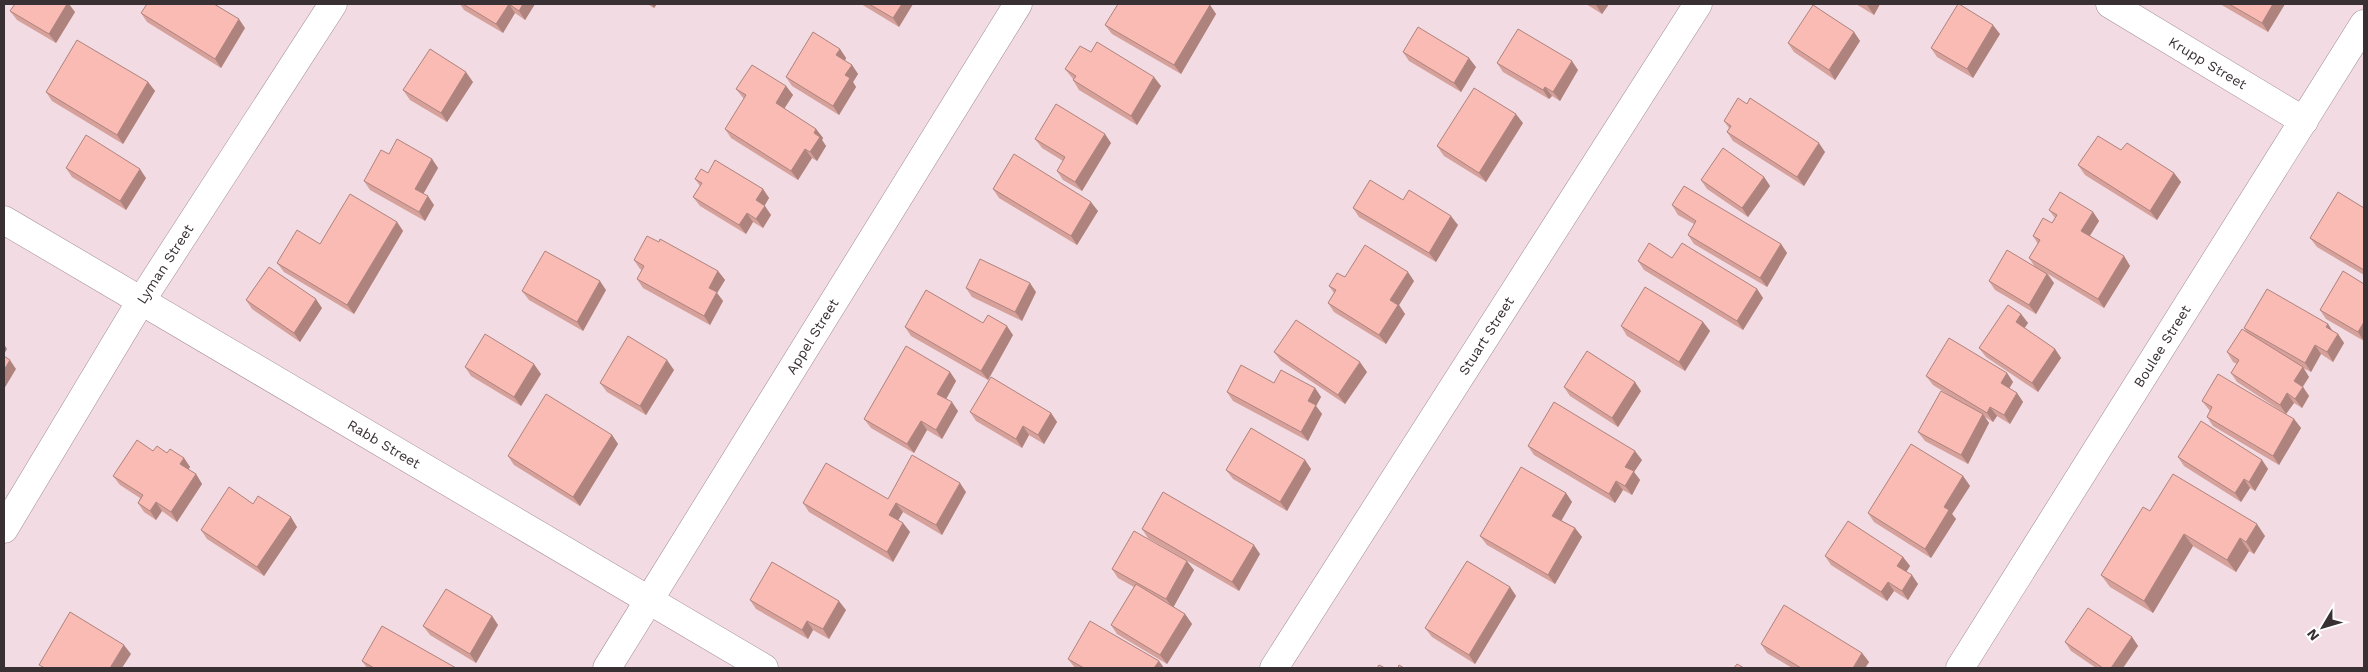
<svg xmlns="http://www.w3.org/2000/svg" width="2368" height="672" viewBox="0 0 2368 672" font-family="'Work Sans',sans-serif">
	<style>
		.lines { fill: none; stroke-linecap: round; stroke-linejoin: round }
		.minor-casing { stroke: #a38d93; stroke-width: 29 }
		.minor { stroke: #fff; stroke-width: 28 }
		.wall { fill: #d6a19b }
		.shaded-wall { fill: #ae837e }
		.building { fill: #f9bbb4; stroke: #ae837e }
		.labels { text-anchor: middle; stroke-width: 5; stroke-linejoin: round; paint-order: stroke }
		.street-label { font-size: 14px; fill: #393033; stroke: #fff }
	</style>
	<rect width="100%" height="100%" fill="#f2dbe2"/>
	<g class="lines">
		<g class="minor-casing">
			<g id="minor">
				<path id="s1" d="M2110,4L2304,121"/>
				<path id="s2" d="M4,220L764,668"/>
				<path id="s3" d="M4,529L141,301L333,4"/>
				<path id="s4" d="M607,668L1018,4"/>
				<path id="s5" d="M1274,668L1698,4"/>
				<path id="s6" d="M1960,668L2364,24"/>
			</g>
		</g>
		<use href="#minor" class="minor"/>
	</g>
	<path class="wall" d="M460,4H535L525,20L515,13L503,33L464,10Z
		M647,4H657L654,8Z
		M861,4H913L899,27Z
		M1586,4H1609L1602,14Z
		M1856,4H1880L1874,15Z
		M2220,4H2285L2268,32Z
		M1210,5L1216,14L1181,74L1112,34L1105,25Z
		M10,11L75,12L56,43L17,20Z
		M141,13L245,28L221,68L147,22Z
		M1854,32L1860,41L1835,80L1794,52L1788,43Z
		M2000,34L1973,78L1937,57L1931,48Z
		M840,49L846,58L845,61L852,65L858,74L853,82L856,87L839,115L792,86L786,77Z
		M1091,52L1161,86L1137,125L1079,90L1073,80V79L1065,69Z
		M1403,52L1476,67L1461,92L1409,61Z
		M1497,63L1578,70L1560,101L1552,96L1549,99L1503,72Z
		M148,82L155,91L123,144L52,101L46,92Z
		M473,82L447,122L410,100L403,90Z
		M786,86L793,95L784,109L816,129L823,138L822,140L826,146L817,161L812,158L798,180L731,138L725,129L744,99L736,89Z
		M1724,121L1825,152L1804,186L1733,141L1727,132L1729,128Z
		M1523,123L1486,182L1444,156L1437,146Z
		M1035,139L1111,143L1082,191L1063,180L1057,171L1063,161L1042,148Z
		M2121,150L2174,173L2181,182L2157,220L2085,175L2078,165Z
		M389,154L432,159L438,168L423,194L434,205L425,221L370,190L364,181Z
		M66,168L146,178L126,210L72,177Z
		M708,173L763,189L769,198L764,206L771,215L763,228L753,222L746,234L700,206L693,197L700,186L695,179Z
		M1764,177L1770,186L1748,217L1707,189L1701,180Z
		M993,189L1098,211L1077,245L999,198Z
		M1403,200L1458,225L1436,262L1359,217L1353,208Z
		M1672,205L1781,244L1787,253L1767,287L1694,244L1688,235L1694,224L1678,215Z
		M2364,208V275L2317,247L2310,238Z
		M2049,210L2093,212L2099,221L2090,236L2124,256L2130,266L2104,308L2048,274L2054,283L2036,314L1995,290L1989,281L2035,267L2029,258L2038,244L2033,236L2052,223L2055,218Z
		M397,222L403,231L354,314L284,272L277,263L320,244Z
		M659,242L718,271L725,280L717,293L723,301L710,325L643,288L637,279L642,270L640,269L634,260Z
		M1672,258L1757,289L1763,298L1743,330L1644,270L1638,261Z
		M2343,271L2364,341L2326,319L2320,310Z
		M1345,277L1414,281L1399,305L1405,314L1386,344L1334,312L1328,303L1334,293L1329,286Z
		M966,288L1036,292L1022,321L972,297Z
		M606,290L583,331L529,300L522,291Z
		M246,300L322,308L300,342L252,309Z
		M2021,314L2028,323L2024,328L2055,349L2061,358L2038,392L1986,357L1979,348Z
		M1703,322L1710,331L1685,371L1627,336L1621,326Z
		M983,323L1013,335L988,380L911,336L905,327Z
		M2328,324L2332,331L2338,334L2344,343L2333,362L2321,354L2311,372L2303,368L2309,377L2303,387L2309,396L2302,408L2294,403L2286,414L2237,382L2231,373L2237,364L2233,362L2227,352L2246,331L2244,328Z
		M1274,352L1367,372L1345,404L1281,361Z
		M465,367L541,374L521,406L471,376Z
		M674,370L646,415L607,392L600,383Z
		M950,372L956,381L946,399L958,411L942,439L927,430L914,453L871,428L864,419Z
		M2007,373L2013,382L2009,389L2017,393L2023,402L2010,424L1997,416L1993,422L1985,417L1989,423L1968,464L1925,441L1918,432L1960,402L1933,385L1926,376Z
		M1274,383L1315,388L1321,397L1316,406L1322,414L1308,441L1233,401L1227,392Z
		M1564,387L1641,391L1618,427L1570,396Z
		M2202,401L2294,419L2301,428L2279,465L2213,426L2207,417L2210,411Z
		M970,412L1051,413L1057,422L1044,444L1029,435L1022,448L976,421Z
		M612,435L618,444L580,506L514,465L508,456Z
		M1528,446L1642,460L1634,472L1640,480L1632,495L1623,490L1615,503L1534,455Z
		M153,451L167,453L184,458L190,467L188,469L196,474L202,484L177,522L162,511L156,520L144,512L138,503L140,498L120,485L113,476Z
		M2178,457L2262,460L2268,469L2255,491L2250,488L2241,502L2184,466Z
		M1305,460L1311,469L1287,511L1233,479L1226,470Z
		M1963,476L1970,486L1952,514L1956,519L1931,558L1874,522L1868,513Z
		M966,492L942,535L903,512L898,520L903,523L910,532L893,562L809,512L803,503L888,499Z
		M1566,493L1572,502L1561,520L1575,528L1582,537L1555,584L1487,545L1480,536Z
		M253,504L297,527L264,576L207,539L201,530Z
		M2150,511L2265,536L2254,554L2249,551L2236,572L2193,546L2153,613L2110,587L2101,575Z
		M1142,529L1260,554L1239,591L1148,538Z
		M1825,556L1903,557L1910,566L1906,572L1918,584L1908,600L1894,591L1887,601L1831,565Z
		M1112,569L1194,570L1173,607L1185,614L1192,624L1167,664L1117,634L1111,625L1134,587L1118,578Z
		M1510,587L1516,596L1475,664L1432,637L1425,628Z
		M750,600L846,610L829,639L813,630L808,639L756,609Z
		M492,616L498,625L476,663L430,635L423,626Z
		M2132,637L2138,646L2123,668H2096L2071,651L2065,642Z
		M1761,644L1862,653L1869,662L1865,668H1792L1767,653Z
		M1068,659L1159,661L1164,668H1075Z
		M362,661L456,668H367Z"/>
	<path class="shaded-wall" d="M67,4H69L75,12L56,43L49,34Z
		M509,4L515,13L503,33L496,24Z
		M523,4H535L525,20L519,11Z
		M651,4H657L654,8Z
		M902,4H913L899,27L893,18Z
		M1596,4H1609L1602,14L1596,5Z
		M1868,4H1880L1874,15L1867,5Z
		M2273,4H2285L2268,32L2262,23Z
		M1210,5L1216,14L1181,74L1174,65Z
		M239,19L245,28L221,68L215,59Z
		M1993,25L2000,34L1973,78L1967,69Z
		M1854,32L1860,41L1835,80L1829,70Z
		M840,49L846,58L843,64L836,55Z
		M1469,58L1476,67L1461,92L1454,83Z
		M1572,61L1578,70L1560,101L1553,92Z
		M852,65L858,74L853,82L856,87L839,115L833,106L845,75Z
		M466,72L473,82L447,122L441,113Z
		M1154,77L1161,86L1137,125L1131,116Z
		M148,82L155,91L123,144L117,135Z
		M786,86L793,95L782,112L776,103Z
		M1545,87L1552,96L1549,99L1543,90Z
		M1516,114L1523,123L1486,182L1479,173Z
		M816,129L823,138L822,140L826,146L817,161L810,152L814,133Z
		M1105,134L1111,143L1082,191L1075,182Z
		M1819,143L1825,152L1804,186L1797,177Z
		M805,149L812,158L798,180L791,171Z
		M432,159L438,168L421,198L415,189Z
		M140,169L146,178L126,210L120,201Z
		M2174,173L2181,182L2157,220L2150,211Z
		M1764,177L1770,186L1748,217L1742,208Z
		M763,189L769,198L762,210L756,200Z
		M428,196L434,205L425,221L419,212Z
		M1091,202L1098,211L1077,245L1071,236Z
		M765,206L771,215L763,228L756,219Z
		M2093,212L2099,221L2087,240L2081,231Z
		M747,213L753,222L746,234L739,225Z
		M1451,216L1458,225L1436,262L1429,253Z
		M397,222L403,231L354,314L347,305Z
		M1781,244L1787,253L1767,287L1760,278Z
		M2124,256L2130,266L2104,308L2098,299Z
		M718,271L725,280L717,293L723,301L710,325L704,316L709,288Z
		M1408,272L1414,281L1399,305L1405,314L1386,344L1379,335L1390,300Z
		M2047,274L2054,283L2036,314L2029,305Z
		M600,281L606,290L583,331L577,322Z
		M1030,283L1036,292L1022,321L1015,312Z
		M1757,289L1763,298L1743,330L1737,321Z
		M316,299L322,308L300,342L294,333Z
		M2021,314L2028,323L2022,332L2016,322Z
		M1703,322L1710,331L1685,371L1679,362Z
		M2364,322V341L2358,332Z
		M2328,324L2334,333L2326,327Z
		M1007,326L1013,335L988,380L981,371Z
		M2338,334L2344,343L2333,362L2327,352Z
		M4,344L7,349L4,354Z
		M2315,345L2321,354L2311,372L2305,363Z
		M2055,349L2061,358L2038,392L2032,383Z
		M10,360L16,369L4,389V370Z
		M667,360L674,370L646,415L640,406Z
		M1360,362L1367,372L1345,404L1338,395Z
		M534,364L541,374L521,406L514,397Z
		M2303,367L2309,377L2300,390L2294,381Z
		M950,372L956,381L944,403L937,394Z
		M2007,373L2013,382L2007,392L2001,383Z
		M1635,382L1641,391L1618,427L1612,418Z
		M2303,387L2309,396L2302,408L2295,399Z
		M1315,388L1321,397L1316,406L1322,414L1308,441L1301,432L1308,401Z
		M2017,393L2023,402L2010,424L2004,415Z
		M2287,393L2294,403L2286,414L2280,405Z
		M952,402L958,411L942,439L936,430Z
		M1990,407L1997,416L1993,422L1987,413Z
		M1051,413L1057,422L1044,444L1038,435Z
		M1983,414L1989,423L1968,464L1961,455Z
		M2294,419L2301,428L2279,465L2273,456Z
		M921,421L927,430L914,453L907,444Z
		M1023,426L1029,435L1022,448L1016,439Z
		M612,435L618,444L580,506L573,497Z
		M1635,451L1642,460L1634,472L1640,480L1632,495L1625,486V467Z
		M184,458L190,467L186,473L180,464Z
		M1305,460L1311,469L1287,511L1280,502Z
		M2262,460L2268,469L2255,491L2249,482Z
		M196,474L202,484L177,522L171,512Z
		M1963,476L1970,486L1952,514L1956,519L1931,558L1925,549L1944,507Z
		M2244,479L2250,488L2241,502L2235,493Z
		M1616,481L1623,490L1615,503L1609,494Z
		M960,483L966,492L942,535L936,525Z
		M1566,493L1572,502L1559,525L1552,516Z
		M156,502L162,511L156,520L150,511Z
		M896,503L903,512L896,524L889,515Z
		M291,517L297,527L264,576L257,567Z
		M903,523L910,532L893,562L887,552Z
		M2257,524L2265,536L2254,554L2246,542Z
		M1575,528L1582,537L1555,584L1548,575Z
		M2184,534L2193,546L2153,613L2144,601Z
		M2240,538L2249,551L2236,572L2227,560Z
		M1254,545L1260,554L1239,591L1232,582Z
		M1903,557L1910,566L1904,575L1897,566Z
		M1187,561L1194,570L1173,608L1166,599Z
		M1912,575L1918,584L1908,600L1902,591Z
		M1888,582L1894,591L1887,601L1881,592Z
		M1510,587L1516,596L1475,664L1469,655Z
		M839,601L846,610L829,639L823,629Z
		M1185,614L1192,624L1167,664L1160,655Z
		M492,616L498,625L476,663L470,654Z
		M807,621L813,630L808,639L802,630Z
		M2132,637L2138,646L2123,668H2111Z
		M124,645L131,654L122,668H110Z
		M1862,653L1869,662L1865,668H1853Z
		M1159,661L1164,668H1154Z"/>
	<path class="building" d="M15,4H67L49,34L10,11Z
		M147,4H214L239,19L215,59L141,13Z
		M463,4H523L519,11L509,4L496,24Z
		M869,4H902L893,18Z
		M1118,4H1208L1210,5L1174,65L1105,25Z
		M1958,4H1959L1993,25L1967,69L1931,48Z
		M2229,4H2273L2262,23Z
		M1813,5L1854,32L1829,70L1788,43Z
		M1418,27L1469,58L1454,83L1403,52Z
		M1518,29L1572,61L1553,92L1545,87L1543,90L1497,63Z
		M813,32L840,49L836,55L852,65L845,75L850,78L833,106L786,77Z
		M77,40L148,82L117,135L46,92Z
		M1097,42L1154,77L1131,116L1073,80L1076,76L1065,69L1080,46L1091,52Z
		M430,49L466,72L441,113L403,90Z
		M752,65L786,86L776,103L816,129L814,133L820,137L810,152L805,149L791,171L725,129L746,95L736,89Z
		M1474,88L1516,114L1479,173L1437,146Z
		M1738,98L1747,104L1750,98L1819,143L1797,177L1727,132L1731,126L1724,121Z
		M1056,104L1105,134L1075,182L1057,171L1065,157L1035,139Z
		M86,135L140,169L120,201L66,168Z
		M2098,136L2121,150L2127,143L2174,173L2150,211L2078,165Z
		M397,139L432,159L415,189L428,196L419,212L364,181L381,150L389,154Z
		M1723,148L1764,177L1742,208L1701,180Z
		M1014,154L1091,202L1071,236L993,189Z
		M715,160L763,189L756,200L765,206L756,219L747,213L739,225L693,197L702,183L695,179L701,169L708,173Z
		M1370,180L1403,200L1409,190L1451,216L1429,253L1353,208Z
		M1684,186L1781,244L1760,278L1688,235L1696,221L1672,205Z
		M2060,192L2093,212L2081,231L2124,256L2098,299L2029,258L2040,240L2033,236L2043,218L2052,223L2057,215L2049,210Z
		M2338,192L2364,208V270L2310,238Z
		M350,194L397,222L347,305L277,263L297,230L320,244Z
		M647,236L659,242L660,239L718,271L709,288L717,292L704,316L637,279L644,266L634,260Z
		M1649,243L1672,258L1682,243L1757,289L1737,321L1638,261Z
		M1365,245L1408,272L1390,300L1398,305L1379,335L1328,303L1336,290L1329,286L1337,273L1345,277Z
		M2007,250L2047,274L2029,305L1989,281Z
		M545,251L600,281L577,322L522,291Z
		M980,259L1030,283L1015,312L966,288Z
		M269,267L316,299L294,333L246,300Z
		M2343,271L2364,284V322L2358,332L2320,310Z
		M1645,287L1703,322L1679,362L1621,326Z
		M2267,289L2328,324L2326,327L2338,334L2327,352L2315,345L2305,363L2244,328Z
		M926,290L983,323L988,315L1007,326L981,371L905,327Z
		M2008,305L2021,314L2016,322L2055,349L2032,383L1979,348Z
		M1296,320L1360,362L1338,395L1274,352Z
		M2242,329L2303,367L2294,381L2303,387L2295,399L2287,393L2280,405L2231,373L2239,360L2227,352Z
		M485,334L534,364L514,397L465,367Z
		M628,336L667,360L640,406L600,383Z
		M1949,338L2007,373L2001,383L2017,393L2004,415L1990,407L1987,413L1926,376Z
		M906,346L950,372L937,394L952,402L936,430L921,421L907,444L864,419Z
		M1587,351L1635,382L1612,418L1564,387Z
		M4,356L10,360L4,370Z
		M1241,365L1274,383L1281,370L1315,388L1308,401L1316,405L1301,432L1227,392Z
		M2218,374L2294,419L2273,456L2207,417L2212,407L2202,401Z
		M991,377L1051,413L1038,435L1023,426L1016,439L970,412Z
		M1941,391L1983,414L1961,455L1918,432Z
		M546,394L612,435L573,497L508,456Z
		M1554,402L1635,451L1625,467L1634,471L1625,486L1616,481L1609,494L1528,446Z
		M2201,421L2262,460L2249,482L2244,479L2235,493L2178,457Z
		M1251,428L1305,460L1280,502L1226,470Z
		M137,440L153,451L157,446L167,453L170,449L184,458L180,464L196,474L171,512L156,502L150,511L138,503L143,495L113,476Z
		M1911,444L1963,476L1944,507L1949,510L1925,549L1868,513Z
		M912,455L960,483L936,525L896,503L889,515L903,523L887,552L803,503L826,463L888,499Z
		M1521,467L1566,493L1552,516L1575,528L1548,575L1480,536Z
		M2173,474L2257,524L2246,542L2240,538L2227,560L2184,534L2144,601L2101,575L2143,507L2150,511Z
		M229,487L253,504L258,496L291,517L257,567L201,530Z
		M1163,492L1254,545L1232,582L1142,529Z
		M1848,521L1903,557L1897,566L1912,575L1902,591L1888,582L1881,592L1825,556Z
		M1134,531L1187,561L1166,599L1112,569Z
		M1467,561L1510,587L1469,655L1425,628Z
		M772,562L839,601L823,629L807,621L802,630L750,600Z
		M1136,584L1185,614L1160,655L1111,625Z
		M446,589L492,616L470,654L423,626Z
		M1784,605L1862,653L1853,668H1801L1761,644Z
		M2088,608L2132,637L2111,668H2103L2065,642Z
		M70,612L124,645L110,668H45L39,665Z
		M1090,621L1159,661L1154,668H1084L1068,659Z
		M382,626L456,668H374L362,661Z
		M1737,664L1744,668H1734Z
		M1379,665L1385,668H1377Z
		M1399,665L1404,668H1398Z"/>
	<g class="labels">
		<g class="street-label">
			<text dy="5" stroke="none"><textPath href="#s1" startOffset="114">Krupp Street</textPath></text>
			<text dy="5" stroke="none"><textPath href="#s3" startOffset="310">Lyman Street</textPath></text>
			<text dy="5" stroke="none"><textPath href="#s4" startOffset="390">Appel Street</textPath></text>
			<text dy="5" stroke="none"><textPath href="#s5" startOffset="394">Stuart Street</textPath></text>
			<text dy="5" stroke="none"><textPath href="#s6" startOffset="380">Boulee Street</textPath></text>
			<text dy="5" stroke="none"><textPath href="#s2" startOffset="441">Rabb Street</textPath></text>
		</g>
	</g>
	<rect width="2368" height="672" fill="none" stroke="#393033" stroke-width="10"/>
	<g transform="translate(2323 627) rotate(232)" stroke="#ffffff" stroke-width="4" paint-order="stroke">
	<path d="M0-4L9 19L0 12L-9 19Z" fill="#393033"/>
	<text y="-8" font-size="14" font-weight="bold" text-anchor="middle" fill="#393033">N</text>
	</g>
</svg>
